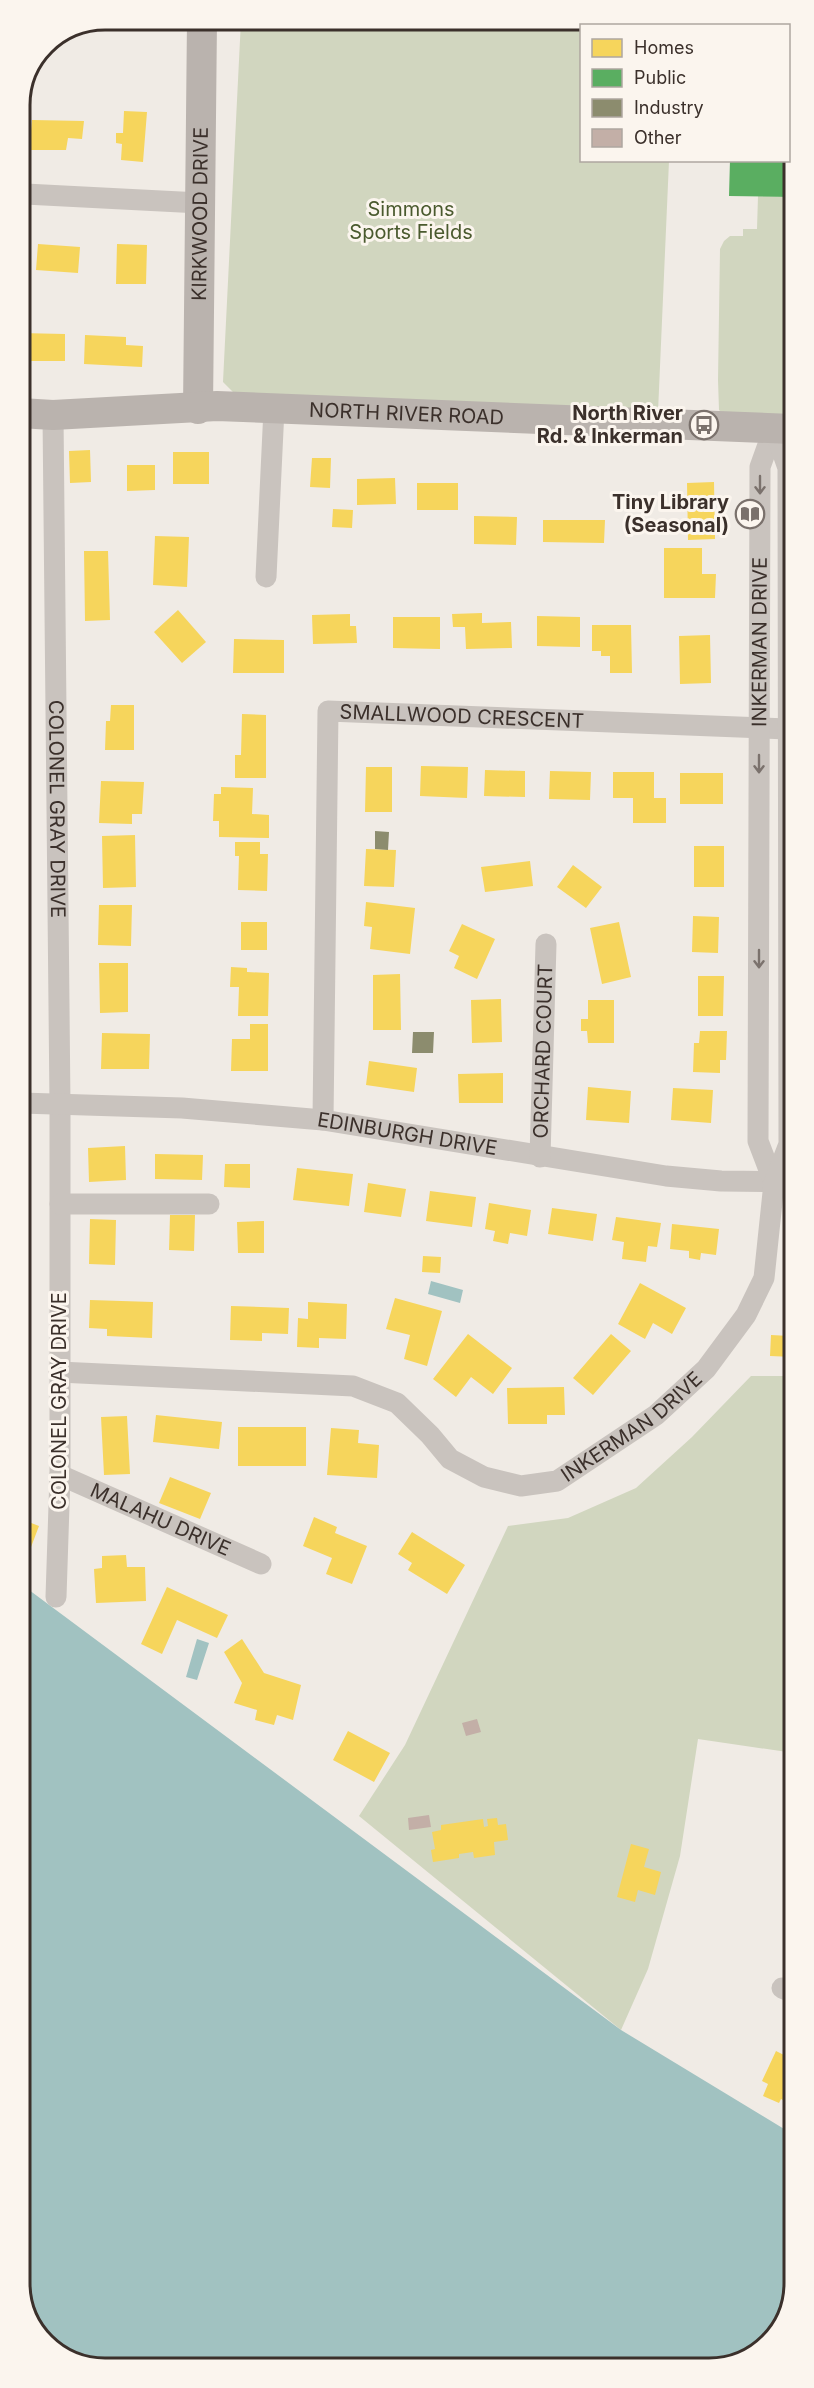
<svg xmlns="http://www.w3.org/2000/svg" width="814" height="2388" viewBox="0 0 814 2388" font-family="Inter,sans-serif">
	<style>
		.green { fill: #d1d6bf }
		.water { fill: #a1c2c1 }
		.homes { fill: #f6d55c }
		.public { fill: #5aae61 }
		.industry { fill: #8c8c6e }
		.building { fill: #c3afa7 }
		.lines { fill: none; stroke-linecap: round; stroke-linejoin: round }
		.street { stroke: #c9c3be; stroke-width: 21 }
		.secondary { stroke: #bab3ae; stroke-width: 30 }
		.oneway { stroke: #7b726d }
		.labels { text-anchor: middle; stroke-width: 6; stroke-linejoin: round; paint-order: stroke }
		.park-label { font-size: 20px; fill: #4a5a2e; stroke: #fbf5ee }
		.street-label { font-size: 20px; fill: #3b302b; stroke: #fbf5ee }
		.poi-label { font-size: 20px; font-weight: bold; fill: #3b302b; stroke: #fbf5ee; text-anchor: end }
		.rim { fill: none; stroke: #3b302b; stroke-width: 3 }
	</style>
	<rect width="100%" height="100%" fill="#f0ebe5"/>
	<path class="green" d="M241,20H707V26H582V160L669,161L658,412L235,394L223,382Z
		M758,196L792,197V419L727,417L719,410L718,380L720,249L724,241L730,236H743V229H757Z
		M751,1376H793L794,1753L698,1739L680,1856L648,1969L621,2030L359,1816L405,1745L508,1526L568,1518L636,1488L692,1437Z"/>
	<path class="water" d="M431,1281L463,1290L460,1303L428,1294Z
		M21,1584L621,2030L794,2135V2283L777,2335L730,2366L99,2368L49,2347L22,2304Z
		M197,1639L209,1643L197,1680L186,1677Z"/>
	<path class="homes" d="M124,111L147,112L143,162L121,160L122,144L116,143V133H123Z
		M32,120L84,121L82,139L68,138L66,150H29Z
		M38,244L80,247L78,273L36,270Z
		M117,244L147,245L146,284H116Z
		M20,333L65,334V361H20Z
		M85,335L126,337V345L143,346L142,367L84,364Z
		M90,450L91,482L70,483L69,451Z
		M173,452H209V484H173Z
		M312,458H331L330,488L310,487Z
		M127,465H155V490L127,491Z
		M395,478L396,504L357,505V479Z
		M714,482L715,539L688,540L687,483Z
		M417,483H458V510H417Z
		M333,509L353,510L352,528L332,527Z
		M474,516L517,517L516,545L474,544Z
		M543,520H605L604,543L543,542Z
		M155,536L189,537L187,587L153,585Z
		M664,548H702V574H716L715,598H664Z
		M84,551H108L110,620L85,621Z
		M178,610L206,642L182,663L154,632Z
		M482,613V623L511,622L512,648L466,649L465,627H453L452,614Z
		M350,614V626H356L357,643L313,644L312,615Z
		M537,616L580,617V647L537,646Z
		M393,617H440V649L393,648Z
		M592,625H631L632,673H610V656H601V651H592Z
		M710,635L711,683L680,684L679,636Z
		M234,639L284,640V673H233Z
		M111,705H134V750H105L106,721H110Z
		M242,714L266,715V778H235V755H241Z
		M421,766L468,767L467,798L420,796Z
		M366,767H392V812H365Z
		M485,770L525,771V797L484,796Z
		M550,771L591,772L590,800L549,799Z
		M613,772H654V798H666V823H633V798H613Z
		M680,773H723V804H680Z
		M101,781L144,782L142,814H132V824L99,823Z
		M221,787L253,788L252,814L269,815V838L219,837V821H213L214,794H221Z
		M135,835L136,887L103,888L102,836Z
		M235,842H260V854H268L267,891L238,890L239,856H235Z
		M694,846H724V887H694Z
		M366,849L396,850L394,887L364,886Z
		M530,861L533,886L485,892L481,867Z
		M573,865L602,887L586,908L557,887Z
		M366,902L415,908L410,954L370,949L372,927L364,926Z
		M99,905H132L131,946L98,945Z
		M693,916L719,917L718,953L692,952Z
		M241,922H267V950H241Z
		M619,922L631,977L602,984L590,928Z
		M462,924L495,939L477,979L454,968L459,956L449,951Z
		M99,963H128V1012L100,1013Z
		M231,967L247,968V972L269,973L268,1016H238L239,987H230Z
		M400,974L401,1030H373V975Z
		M698,976H724L723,1016H698Z
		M501,999L502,1042L472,1043L471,1000Z
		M588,1000H614V1043H588L587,1031H581V1019H588Z
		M250,1024H268V1071H231L232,1039H250Z
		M700,1031H727L726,1060H720V1073L693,1072L694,1043H699Z
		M102,1033L150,1034L149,1069H101Z
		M369,1061L417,1068L414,1092L366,1085Z
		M503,1073V1103H459L458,1074Z
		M588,1087L631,1091L629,1123L586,1120Z
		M673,1088L713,1090L711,1123L671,1120Z
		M125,1146L126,1180L89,1182L88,1148Z
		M155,1154L203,1155L202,1180L155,1179Z
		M225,1164H250V1188L224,1187Z
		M297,1168L353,1174L349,1206L293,1200Z
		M368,1183L406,1189L401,1217L364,1212Z
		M430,1191L476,1197L472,1227L426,1221Z
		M489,1203L531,1210L527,1236L510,1233L508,1244L493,1241L495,1231L485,1229Z
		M552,1208L597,1214L593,1241L548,1234Z
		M170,1215H195L194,1251L169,1250Z
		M616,1217L661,1223L657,1247L648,1246L646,1262L622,1259L624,1242L612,1240Z
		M90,1219L116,1220L115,1265L89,1264Z
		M264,1221V1253H238L237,1222Z
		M672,1224L719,1229L716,1255L701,1253L700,1260L689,1258V1251L670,1249Z
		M423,1256L441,1257L440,1273L422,1272Z
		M640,1283L686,1308L672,1334L653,1323L645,1339L618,1324Z
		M395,1298L442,1311L427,1366L404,1359L410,1335L386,1329Z
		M90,1300L153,1302L152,1338L107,1336V1329L89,1328Z
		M308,1302L347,1304L346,1339L319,1338V1348L297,1347L298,1318L308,1319Z
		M231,1306L289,1308L288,1334L262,1333V1341L230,1340Z
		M785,1306L793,1307V1357L770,1356L771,1335L790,1336L791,1323H784Z
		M468,1334L512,1368L493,1394L471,1377L456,1397L433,1379Z
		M611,1334L631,1351L593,1395L573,1378Z
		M564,1387L565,1415H547V1424H508L507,1388Z
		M156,1415L222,1422L219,1449L153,1442Z
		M127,1416L130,1474L104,1475L101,1417Z
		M238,1427H306V1466H238Z
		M331,1428L359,1430L358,1443L379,1445L377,1478L327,1475Z
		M170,1477L211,1493L200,1519L159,1503Z
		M314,1517L337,1527L335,1533L367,1546L352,1584L326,1574L332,1558L303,1546Z
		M21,1519L39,1526L28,1555L21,1553Z
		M412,1532L465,1565L447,1594L408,1570L412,1563L398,1554Z
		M126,1555L127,1567H145L146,1601L96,1603L94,1569L102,1568V1556Z
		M167,1587L228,1615L217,1638L177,1620L162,1654L141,1644Z
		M242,1639L264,1673L301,1685L293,1720L277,1715L274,1725L255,1720L257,1710L234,1703L242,1683L224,1652Z
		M348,1731L390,1753L374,1782L333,1760Z
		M497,1818L498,1825L506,1824L508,1840L494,1842L495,1855L474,1858L473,1852L459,1854V1858L433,1862L431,1850L435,1849L432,1832L441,1830V1825L483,1819L484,1827L488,1826L487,1819Z
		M631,1844L649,1849L644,1867L661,1872L655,1895L638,1890L635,1902L617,1897Z
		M792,2049L794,2050V2106L781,2099L779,2103L763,2096L768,2084L762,2081L776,2051L788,2057Z"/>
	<path class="public" d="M788,78L792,84V197L729,196L730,160H788Z"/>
	<path class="industry" d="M375,831L389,832L388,850L375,849Z
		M413,1032H434L433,1053H412Z"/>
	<path class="building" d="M477,1719L481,1732L466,1736L462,1723Z
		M429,1815L431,1827L409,1830L408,1818Z"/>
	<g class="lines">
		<g class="street">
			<path d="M25,194L200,203"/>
			<path id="s1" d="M53,415L60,1105V1475L56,1597"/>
			<path d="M266,577L274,409"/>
			<path id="s2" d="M21,1103L182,1108L323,1120L666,1176L721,1181L793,1182"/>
			<path id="s3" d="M323,1120L328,711L788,729"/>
			<path id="s4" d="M540,1157L546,944"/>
			<path id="s5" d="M774,1183L758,1141L760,467L774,428"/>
			<path d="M60,1204H209"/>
			<path id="s6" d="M59,1372L353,1386L397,1403L430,1435L450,1459L484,1477L521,1486L557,1481L656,1415L706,1369L746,1315L764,1278L774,1183L789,1144L788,468L774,428"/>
			<path id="s7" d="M60,1475L261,1564"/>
			<path d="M782,1988L794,1993"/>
		</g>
		<g class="secondary">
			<path id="s8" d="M198,409L202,20"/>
			<path id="s9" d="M20,413L53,415L217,406L792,429"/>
		</g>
	</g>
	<defs><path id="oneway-shaft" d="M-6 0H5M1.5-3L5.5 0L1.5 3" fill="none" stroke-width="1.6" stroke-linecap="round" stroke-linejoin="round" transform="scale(1.5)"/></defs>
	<g class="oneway">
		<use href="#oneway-shaft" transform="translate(760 485) rotate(90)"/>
		<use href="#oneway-shaft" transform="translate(759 764) rotate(90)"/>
		<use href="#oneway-shaft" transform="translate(759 959) rotate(90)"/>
	</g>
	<defs>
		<g id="bus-ring" transform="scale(1.5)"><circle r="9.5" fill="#fbf5ee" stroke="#7a716c" stroke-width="1.5"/><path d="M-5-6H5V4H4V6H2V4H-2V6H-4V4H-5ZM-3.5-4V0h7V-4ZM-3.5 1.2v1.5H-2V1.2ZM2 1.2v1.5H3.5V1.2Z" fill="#7a716c"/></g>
		<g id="library-ring" transform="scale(1.5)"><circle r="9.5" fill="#fbf5ee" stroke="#7a716c" stroke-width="1.5"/><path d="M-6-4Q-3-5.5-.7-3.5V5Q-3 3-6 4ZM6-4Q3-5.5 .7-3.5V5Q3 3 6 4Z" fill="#7a716c"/></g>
	</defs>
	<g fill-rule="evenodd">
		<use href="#bus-ring" x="704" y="425"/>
		<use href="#library-ring" x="750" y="514"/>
	</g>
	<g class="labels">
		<g class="park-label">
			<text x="411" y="216">Simmons<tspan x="411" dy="23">Sports Fields</tspan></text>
		</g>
		<g class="street-label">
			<text dy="7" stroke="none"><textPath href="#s8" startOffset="195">KIRKWOOD DRIVE</textPath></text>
			<text dy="7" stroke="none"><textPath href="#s9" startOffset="387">NORTH RIVER ROAD</textPath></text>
			<text dy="7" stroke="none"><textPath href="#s5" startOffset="544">INKERMAN DRIVE</textPath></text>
			<text dy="7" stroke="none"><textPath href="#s3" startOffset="543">SMALLWOOD CRESCENT</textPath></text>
			<text dy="7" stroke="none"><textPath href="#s1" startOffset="394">COLONEL GRAY DRIVE</textPath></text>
			<text dy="7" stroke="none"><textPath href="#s4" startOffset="106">ORCHARD COURT</textPath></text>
			<text dy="7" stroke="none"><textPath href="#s2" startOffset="388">EDINBURGH DRIVE</textPath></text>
			<text transform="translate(59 1401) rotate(-90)" y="7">COLONEL GRAY DRIVE</text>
			<text dy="7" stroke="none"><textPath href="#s6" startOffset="624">INKERMAN DRIVE</textPath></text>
			<text dy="7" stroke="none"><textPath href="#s7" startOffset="110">MALAHU DRIVE</textPath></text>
		</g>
		<g class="poi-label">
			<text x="683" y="420">North River<tspan x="683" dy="23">Rd. &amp; Inkerman</tspan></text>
			<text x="729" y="509">Tiny Library<tspan x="729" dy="23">(Seasonal)</tspan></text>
		</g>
	</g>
	<path d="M0 0H814V2388H0ZM105 30H709A75 75 0 0 1 784 105V2283A75 75 0 0 1 709 2358H105A75 75 0 0 1 30 2283V105A75 75 0 0 1 105 30Z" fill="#fbf5ee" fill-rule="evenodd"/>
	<path class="rim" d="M105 30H709A75 75 0 0 1 784 105V2283A75 75 0 0 1 709 2358H105A75 75 0 0 1 30 2283V105A75 75 0 0 1 105 30Z"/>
	<rect x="580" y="24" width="210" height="138" fill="#fbf5ee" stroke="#aea6a0" stroke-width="1.5"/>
	<rect x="592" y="39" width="30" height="18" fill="#f6d55c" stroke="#aea6a0" stroke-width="1.5"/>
	<text x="634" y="54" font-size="18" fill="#3b302b">Homes</text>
	<rect x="592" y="69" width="30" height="18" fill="#5aae61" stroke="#aea6a0" stroke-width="1.5"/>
	<text x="634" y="84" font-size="18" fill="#3b302b">Public</text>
	<rect x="592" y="99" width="30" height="18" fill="#8c8c6e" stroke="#aea6a0" stroke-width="1.5"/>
	<text x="634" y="114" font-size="18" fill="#3b302b">Industry</text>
	<rect x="592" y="129" width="30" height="18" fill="#c3afa7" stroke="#aea6a0" stroke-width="1.5"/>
	<text x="634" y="144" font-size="18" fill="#3b302b">Other</text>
</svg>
